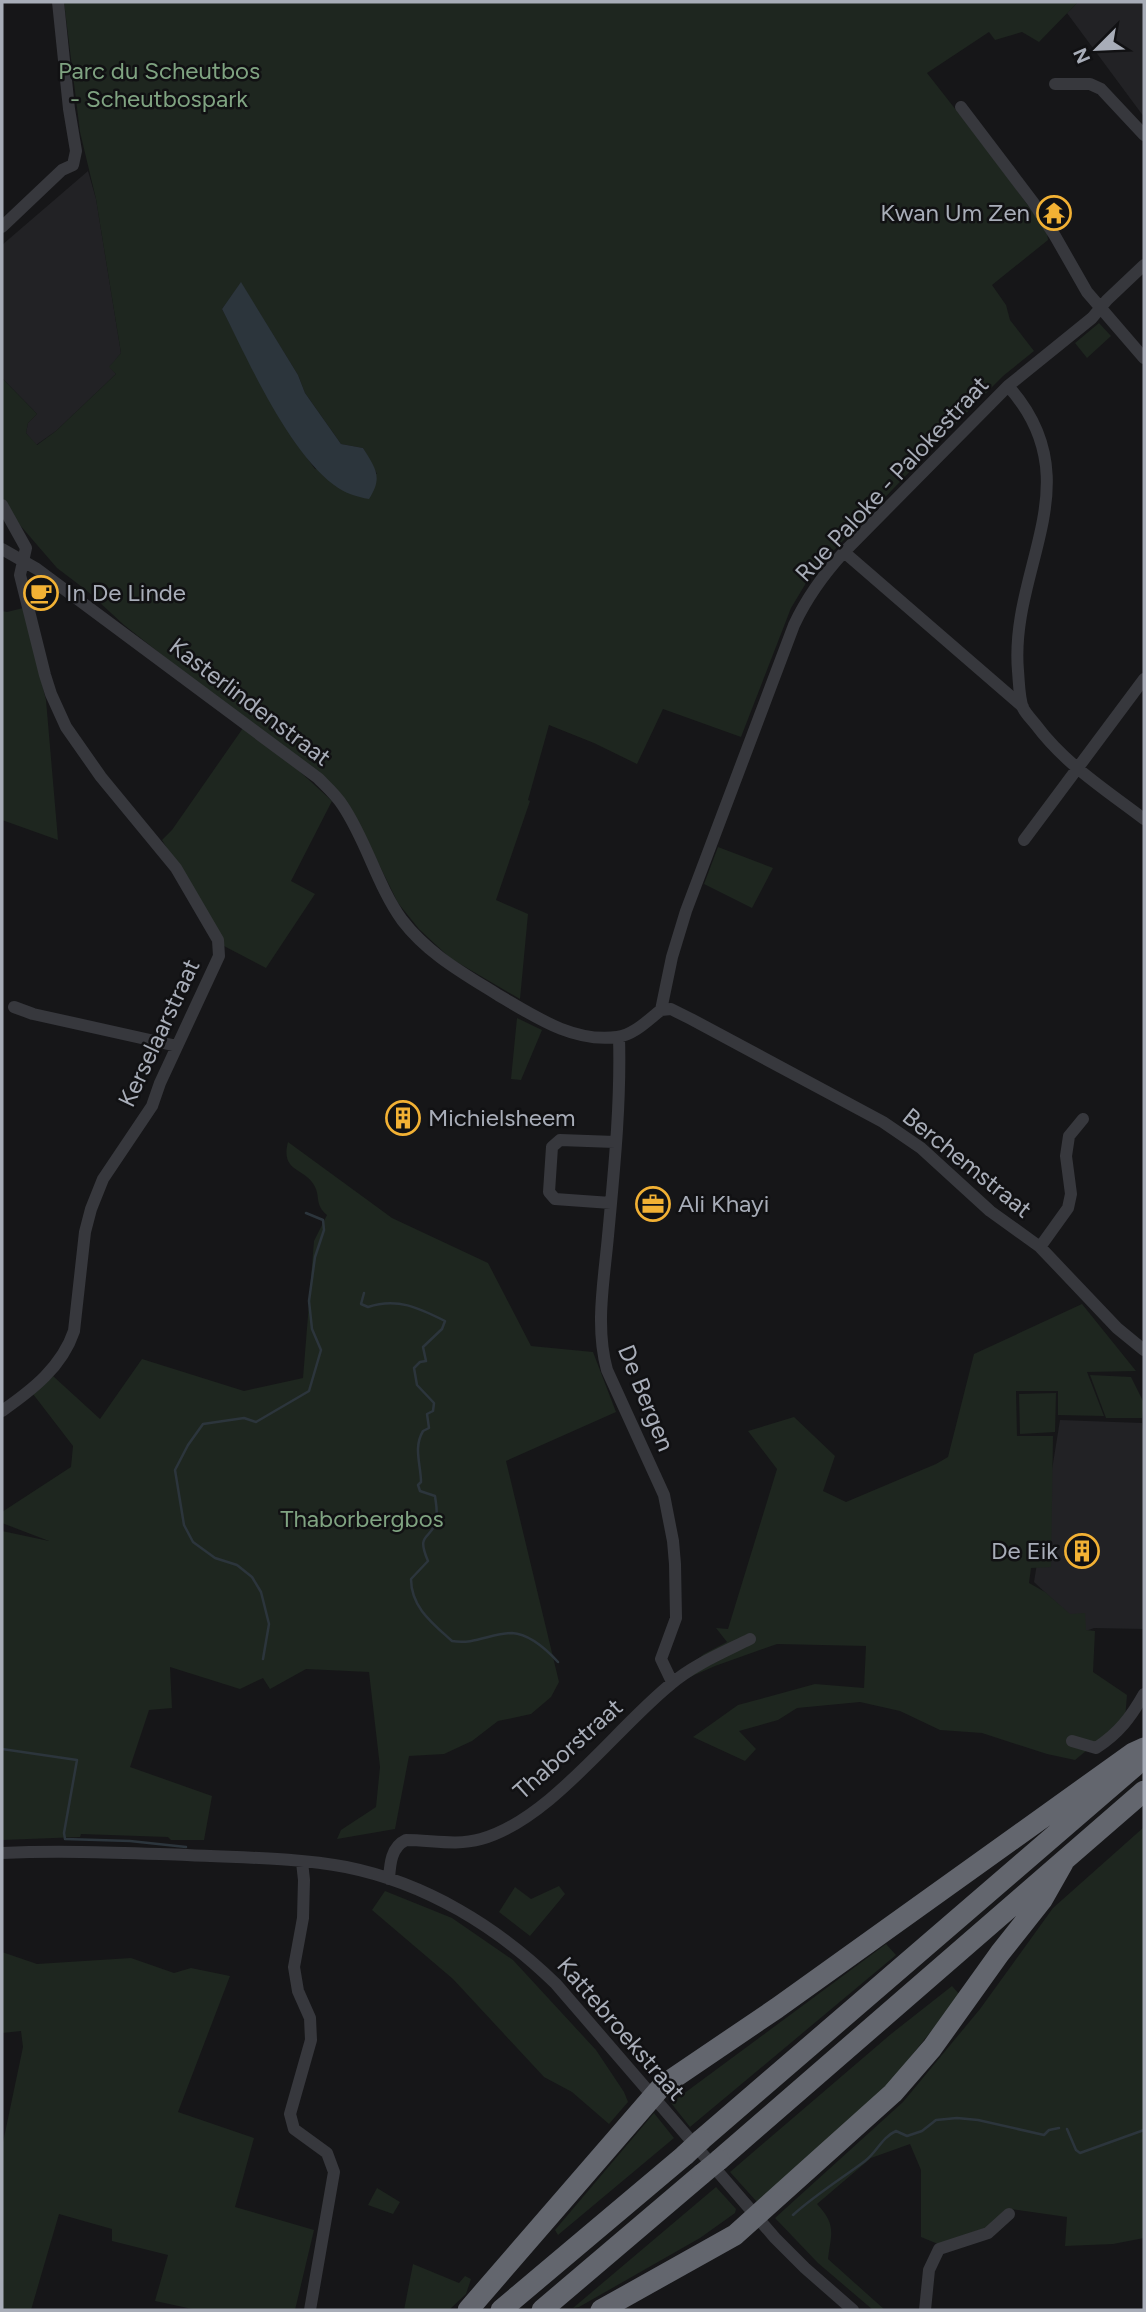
<svg xmlns="http://www.w3.org/2000/svg" width="1146" height="2312" viewBox="0 0 1146 2312" font-family="Figtree,sans-serif">
	<style>
		.built { fill: #222225 }
		.green { fill: #1e261f; fill-rule: evenodd }
		.water { fill: #2c353c }
		.lines { fill: none; stroke-linecap: round; stroke-linejoin: round }
		.stream { stroke: #2c353c; stroke-width: 2.5 }
		.street { stroke: #37383d; stroke-width: 12 }
		.highway { stroke: #63666e; stroke-width: 21 }
		.highway-bridge { stroke: #63666e; stroke-width: 21 }
		.labels { text-anchor: middle; stroke-width: 5; stroke-linejoin: round; paint-order: stroke }
		.park-label { font-size: 24px; fill: #7fa381; stroke: #111113 }
		.poi-label { font-size: 24px; fill: #a8adb8; stroke: #111113; text-anchor: start }
		.street-label { font-size: 24px; fill: #a8adb8; stroke: #111113 }
	</style>
	<rect width="100%" height="100%" fill="#161618"/>
	<path class="built" d="M1078,2H1144V117L1067,13Z
		M88,171L96,199L121,353L110,367L116,374L56,431L36,445L26,433L28,423L37,414L2,378V245Z
		M1060,1420L1142,1423L1144,1437V1629L1094,1628L1086,1631L1034,1582Z"/>
	<path class="green" d="M64,2H1078L1039,42L1022,32L995,40L989,32L927,73L996,161L1047,232L1048,240L992,285L1006,305L1010,320L1034,351L1003,376L977,402L812,573L791,608L741,737L663,709L637,764L594,743L549,725L528,800L530,801L496,900L528,914L520,999L450,958L419,929L398,903L357,820L343,797L124,625L86,590L57,568L19,524L2,497V378L37,414L28,423L26,433L37,445L56,431L116,374L109,367L121,353L96,199L80,132ZM241,283L298,375L305,393L341,444L363,448L377,474L315,469C278,419 251,364 222,309Z
		M1099,323L1111,336L1087,358L1075,343Z
		M23,608L46,700L58,840L2,820V611L7,612Z
		M243,728L297,769L332,801L291,881L315,894L266,968L224,946L162,840L172,830Z
		M718,847L773,868L752,908L704,884Z
		M517,1018L542,1030L521,1080L511,1079Z
		M288,1142L392,1218L488,1263L531,1346L593,1352L616,1412L506,1461L559,1682L551,1697L531,1714L498,1721L472,1741L444,1754L409,1756L395,1829L337,1839L341,1830L376,1807L380,1767L369,1672L306,1669L270,1689L263,1678L240,1689L170,1667L172,1708L149,1710L130,1767L212,1796L204,1840H171L168,1837L81,1834L80,1837L2,1840V1531L49,1541L2,1523V1512L71,1467L73,1446L33,1394L53,1376L100,1419L142,1359L244,1391L303,1378L314,1241L327,1215C314,1204 321,1197 314,1185C305,1168 280,1172 288,1142Z
		M1082,1304L1136,1371L1087,1372L1104,1416L1058,1415V1391H1016L1017,1436H1053L1051,1567L1031,1568L1029,1583L1045,1592L1070,1614L1085,1613L1086,1630L1095,1631L1093,1672L1127,1695L1125,1719L1075,1760L1047,1754L982,1733L940,1730L900,1711L860,1702L797,1708L778,1720L739,1731L756,1749L745,1761L693,1737L738,1705L815,1684L864,1688L866,1646L777,1644L715,1666L681,1681L678,1674L704,1654L727,1642L716,1628L728,1629L777,1469L748,1431L794,1417L835,1456L823,1491L846,1502L936,1464L948,1457L974,1354Z
		M1090,1375L1131,1377L1144,1403L1142,1418H1106Z
		M1056,1393L1055,1432L1020,1434L1019,1394Z
		M1144,1827V2238L1113,2244L1065,2246L1067,2217L1010,2209L991,2226L938,2244L921,2237V2170L910,2144L871,2158L817,2204C837,2225 831,2234 828,2259L885,2310H873L818,2263L775,2218L903,2102L980,2009L1053,1908Z
		M559,1886L565,1894L530,1936L499,1912L515,1887L531,1899Z
		M385,1891L452,1918L513,1960L596,2050L624,2092L628,2102L609,2124L572,2092L544,2077L453,1979L372,1910Z
		M886,1944L896,1955L690,2127L671,2103Z
		M2,1952L37,1964L131,1958L174,1973L191,1968L230,1976L178,2112L254,2138L235,2207L314,2230L295,2310H197L155,2301L168,2255L112,2241V2229L59,2214L31,2310H2V2147L23,2047L21,2031L2,2033Z
		M952,1986L960,1995L889,2084L757,2202L730,2172L891,2034Z
		M654,2113L674,2138L558,2235L555,2230Z
		M716,2187L736,2209L735,2213L700,2238L579,2307L573,2308Z
		M377,2188L400,2202L393,2214L368,2205Z
		M413,2264L459,2283L465,2276L471,2279L466,2294L449,2310H404Z"/>
	<path class="water" d="M241,282L298,375L305,393L341,444L363,448C376,469 383,477 369,499C357,497 344,493 334,485C287,449 249,362 222,309Z"/>
	<g class="lines">
		<path class="stream" d="M364,1293L361,1304L368,1307C397,1297 419,1308 445,1321L442,1329L423,1347L426,1361L420,1362L414,1368L417,1385L434,1403L433,1411L427,1414L429,1428L423,1431C413,1448 421,1465 421,1482L418,1485L420,1491L435,1496C436,1504 438,1512 436,1520C432,1541 415,1531 428,1561L411,1579C411,1607 432,1623 452,1641C474,1645 492,1633 512,1633C530,1634 547,1650 558,1662
			M263,1659L269,1624L261,1592L252,1577L237,1565L215,1558L193,1542L184,1525L175,1470L188,1445L203,1424L244,1418L256,1422L309,1391L321,1350L312,1329L309,1301L315,1257L324,1230L323,1220L306,1213
			M2,1749L77,1760L64,1833L65,1839L130,1841L186,1847
			M1067,2129L1076,2150L1080,2153L1144,2130
			M793,2215C815,2195 841,2179 865,2161C878,2151 881,2138 896,2131L907,2136L922,2131L936,2120L957,2118L978,2120L1044,2135L1049,2130L1059,2128"/>
		<path class="street" d="M1055,84H1090L1101,89L1144,135
			M961,107L1033,202L1055,236L1087,292L1144,358
			M2,227L62,170L73,165L76,151L69,109L58,2
			M1008,386C1094,482 1009,568 1018,671C1019,682 1019,698 1023,708C1026,714 1032,720 1036,725C1065,764 1106,790 1144,819
			M2,505L26,548L20,575L45,675L51,694L66,727L101,777L176,868L218,940L219,956L160,1083L152,1106L103,1179L91,1209L85,1232L74,1331C62,1367 32,1390 2,1411
			M2,549L37,569L318,778C327,787 337,796 343,806C367,842 377,885 402,920C428,954 463,973 498,995C534,1016 573,1043 617,1037C634,1035 648,1020 661,1010
			M844,552L1023,707
			M1024,840L1144,679
			M14,1007L33,1014L177,1046
			M661,1010L672,957L686,911L794,625C807,597 823,575 844,552L1008,386L1092,318L1107,300L1144,265
			M661,1010L671,1009L691,1019L883,1122L921,1148L990,1211L1040,1247L1117,1328L1144,1350
			M619,1037C621,1103 614,1171 608,1236C604,1281 595,1326 607,1370L664,1495L673,1541L675,1564L676,1618L661,1659L672,1682
			M611,1203L555,1199L549,1192L552,1147L560,1140L615,1142
			M1040,1247L1068,1208L1071,1194L1066,1156L1069,1136L1083,1119
			M1072,1741L1096,1748C1119,1733 1131,1717 1144,1694
			M2,1853C64,1850 125,1853 187,1855C240,1858 294,1857 346,1867C426,1883 498,1927 556,1984L775,2238L805,2268L853,2310
			M302,1862L304,1880L303,1918L294,1967L298,1991L310,2018L311,2040L290,2114L294,2129L327,2153L334,2172L310,2310
			M389,1879C390,1864 391,1847 406,1840C432,1840 456,1846 481,1839C550,1820 615,1729 671,1684C693,1665 724,1652 750,1639
			M925,2310L929,2270L939,2249L988,2233L1009,2214"/>
		<path class="highway" d="M701,2140L1135,1766
			M719,2160L1144,1791
			M468,2310L662,2086L777,2008L1133,1753L1144,1748
			M501,2310L685,2155
			M542,2310L702,2174
			M601,2310L735,2235L893,2093L932,2048L1000,1953L1042,1900L1063,1863"/>
		<path class="highway-bridge" d="M685,2155L701,2140
			M702,2174L719,2160"/>
	</g>
	<defs>
		<g id="temple-ring" transform="scale(1.75)"><circle r="9.5" fill="#111113" stroke="#f2b134" stroke-width="1.5"/><path d="M0-6L5-2H3V0L6.5 2.5H4V6H1.5V3h-3V6H-4V2.5H-6.5L-3 0V-2H-5Z" fill="#f2b134"/></g>
		<g id="cafe-ring" transform="scale(1.75)"><circle r="9.5" fill="#111113" stroke="#f2b134" stroke-width="1.5"/><path d="M-5.5-4.5H6V0H3Q3 3.5 0 3.5H-2.5Q-5.5 3.5-5.5 0ZM3-3.2v2h1.7v-2ZM-6 4.5H4V6H-6Z" fill="#f2b134"/></g>
		<g id="building-ring" transform="scale(1.75)"><circle r="9.5" fill="#111113" stroke="#f2b134" stroke-width="1.5"/><path d="M-4-6H4V6H1V3H-1V6H-4ZM-2.5-4.3h1.7v1.8h-1.7ZM.8-4.3h1.7v1.8H.8ZM-2.5-1h1.7V.8h-1.7ZM.8-1h1.7V.8H.8Z" fill="#f2b134"/></g>
		<g id="office-ring" transform="scale(1.75)"><circle r="9.5" fill="#111113" stroke="#f2b134" stroke-width="1.5"/><path d="M-6-3h4V-5.5h4V-3h4V5H-6ZM-1-4.5V-3h2v-1.5ZM-6 0V1H6V0Z" fill="#f2b134"/></g>
	</defs>
	<g fill-rule="evenodd">
		<use href="#temple-ring" x="1054" y="213"/>
		<use href="#cafe-ring" x="41" y="593"/>
		<use href="#building-ring" x="403" y="1118"/>
		<use href="#office-ring" x="653" y="1204"/>
		<use href="#building-ring" x="1082" y="1551"/>
	</g>
	<g class="labels">
		<g class="park-label">
			<text x="159" y="79">Parc du Scheutbos<tspan x="159" dy="28">- Scheutbospark</tspan></text>
			<text x="362" y="1527">Thaborbergbos</text>
		</g>
		<g class="poi-label">
			<text x="1030" y="221" text-anchor="end">Kwan Um Zen</text>
			<text x="66" y="601">In De Linde</text>
			<text x="428" y="1126">Michielsheem</text>
			<text x="678" y="1212">Ali Khayi</text>
			<text x="1058" y="1559" text-anchor="end">De Eik</text>
		</g>
		<g class="street-label">
			<text transform="translate(892 479) rotate(-47)" y="8">Rue Paloke - Palokestraat</text>
			<text transform="translate(250 702) rotate(37)" y="8">Kasterlindenstraat</text>
			<text transform="translate(159 1033) rotate(-65)" y="8">Kerselaarstraat</text>
			<text transform="translate(967 1163) rotate(39)" y="8">Berchemstraat</text>
			<text transform="translate(646 1398) rotate(68)" y="8">De Bergen</text>
			<text transform="translate(568 1749) rotate(-42)" y="8">Thaborstraat</text>
			<text transform="translate(621 2029) rotate(49)" y="8">Kattebroekstraat</text>
		</g>
	</g>
	<rect width="1146" height="2312" fill="none" stroke="#a8adb8" stroke-width="7"/>
	<g transform="translate(1097 49) rotate(246)" stroke="#111113" stroke-width="5" paint-order="stroke">
	<path d="M0-5L12 26L0 18L-12 26Z" fill="#a8adb8"/>
	<text y="-10" font-size="19" font-weight="bold" text-anchor="middle" fill="#a8adb8">N</text>
	</g>
</svg>
